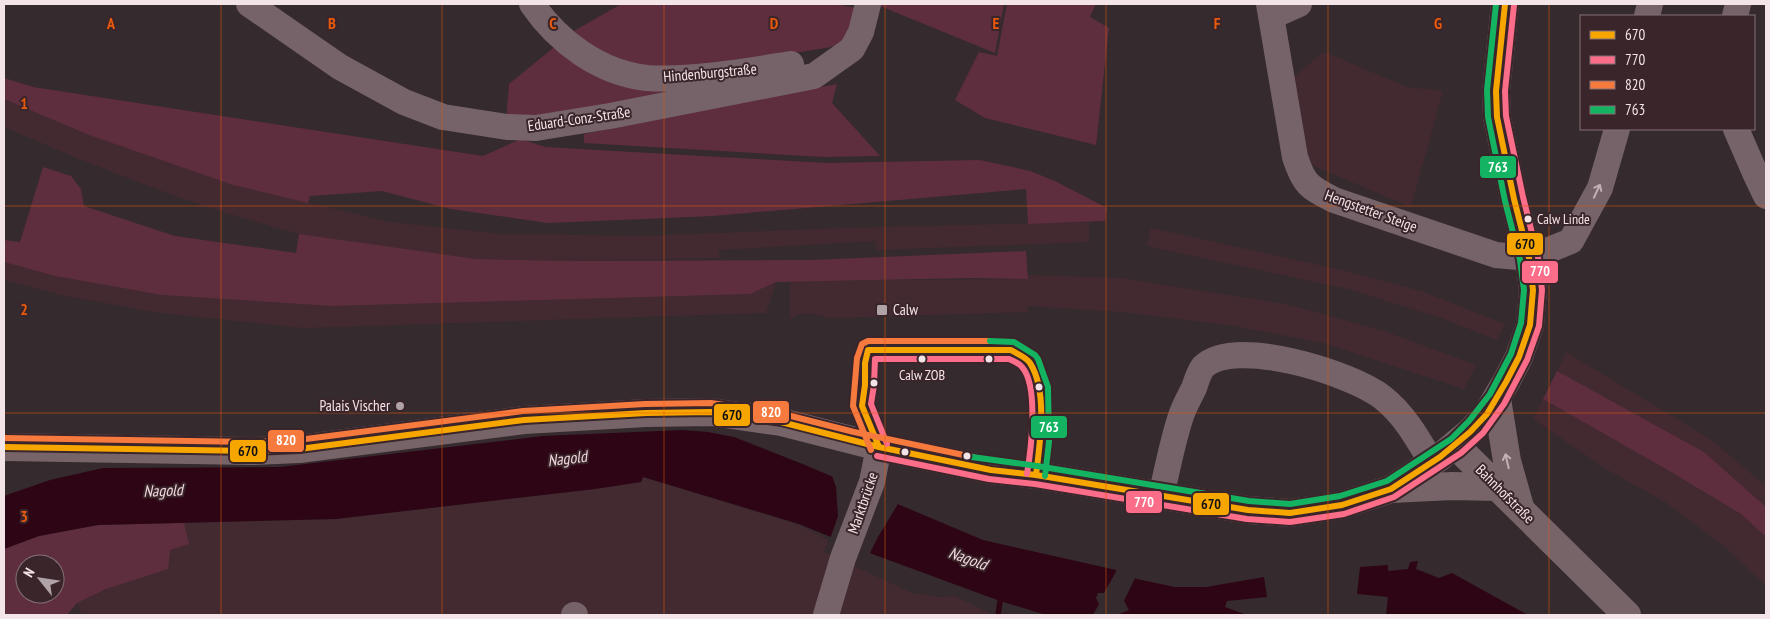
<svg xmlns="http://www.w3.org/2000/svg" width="1770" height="619" viewBox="0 0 1770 619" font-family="'PT Sans Narrow',sans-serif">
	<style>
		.built { fill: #432a31 }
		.green { fill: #5f2e3e; fill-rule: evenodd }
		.water { fill: #2e0515 }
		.pier { fill: #352a2d }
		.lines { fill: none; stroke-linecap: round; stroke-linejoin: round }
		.stream { stroke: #2e0515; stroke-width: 5.5 }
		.minor { stroke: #766369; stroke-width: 26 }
		.major { stroke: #766469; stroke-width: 28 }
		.bus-1-casing { stroke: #3a252b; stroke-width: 10 }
		.bus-2-casing { stroke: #3a252b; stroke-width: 10 }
		.bus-3-casing { stroke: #3a252b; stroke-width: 10 }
		.bus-4-casing { stroke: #3a252b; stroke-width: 10 }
		.bus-1 { stroke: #f7a600; stroke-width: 6 }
		.bus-2 { stroke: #fb6d88; stroke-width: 6 }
		.bus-3 { stroke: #f6793e; stroke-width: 6 }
		.bus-4 { stroke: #13b361; stroke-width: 6 }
		.oneway { stroke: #c1b0b5 }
		.oneway2 { stroke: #c1b1b5 }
		.grid { fill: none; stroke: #e8590c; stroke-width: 1; stroke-opacity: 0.55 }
		.bus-dot { fill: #f3e4e8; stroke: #3a252b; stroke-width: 2 }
		.poi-dot { fill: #b0a3a7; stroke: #3a252b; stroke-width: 2 }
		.labels { text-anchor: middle; stroke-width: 4; stroke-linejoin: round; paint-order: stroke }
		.bus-label { font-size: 14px; fill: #f3e4e8; stroke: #3a252b; text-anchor: start }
		.street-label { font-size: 15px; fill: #f3e4e8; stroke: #3a252b }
		.poi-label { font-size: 15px; fill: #f3e4e8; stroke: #3a252b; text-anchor: start }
		.water-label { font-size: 16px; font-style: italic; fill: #f2d7de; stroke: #3a252b }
		.grid-label { font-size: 16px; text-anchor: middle; font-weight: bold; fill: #e8590c; stroke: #3a252b; stroke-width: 4; stroke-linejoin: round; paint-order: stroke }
		.line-badge { stroke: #3a252b; stroke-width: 2 }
		.badge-label { font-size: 14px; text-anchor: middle; font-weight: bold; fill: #fff }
		.pale-badge-label { font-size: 14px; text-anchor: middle; font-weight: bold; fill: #111 }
	</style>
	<rect width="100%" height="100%" fill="#352a2d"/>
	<path class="built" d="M1324,52L1407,87L1443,91L1411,207L1302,161L1291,79Z
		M4,99L89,135L233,185L390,222L501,234L644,236L845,228L1089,222V242L876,250L875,241L719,250V258L562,261L476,259L378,246L299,234L243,218L180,198L79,159L4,127Z
		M1151,228L1346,271L1424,292L1505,324L1497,340L1441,318L1348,289L1147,246Z
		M4,262L55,276L162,295L332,306L750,294L776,282L766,313L303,328L161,313L65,296L4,280Z
		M1028,275L1121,278L1290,305L1384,331L1476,365L1464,389L1324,343L1229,325L1121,312L1028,306V312L831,318L809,313L796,315L790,319V281L1028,279Z
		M1566,352L1710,439L1766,486V507L1704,452L1557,371Z
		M1543,399L1671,472L1741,514L1766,537V586L1724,546L1665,502L1606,469L1533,419Z
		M643,477L799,525L828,540L824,552L912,593L939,597L955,596L993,615H82L77,603L106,589L169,550L189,544L184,523L336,519L595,489L641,482Z"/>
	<path class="green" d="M621,4H834L857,8L849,44L689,70L691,91L506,120L509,84L574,31Z
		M880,4H1004L995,53L880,6Z
		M1007,4H1096L1090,17L1109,28L1096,145L985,118L955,100L979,52L997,56Z
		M4,78L33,87L483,156L521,139L545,147L826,163L980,160L1030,171L1055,181L1107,208L1105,221L1028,224L1026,189L713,216L548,223L451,209L382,191L310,196L308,203L233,185L89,135L4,99Z
		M837,84L832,103L880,156L824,157L584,143V134Z
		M43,167L71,176L81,189L84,206L175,236L296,253L299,234L476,259L562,261L811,260L1026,251L1028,279L969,278L776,282L750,294L332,306L162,295L55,276L4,262V240L20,242Z
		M1557,371L1704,452L1766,507V537L1741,514L1671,472L1543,399Z
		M184,523L189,544L170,550L168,569L106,589L77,603L67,615H4V549L39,536L98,525ZM25,564H55V594H25Z"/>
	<path class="water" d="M682,430L708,432L734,437L805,465L983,540L1116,570L1137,579L1175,587H1206L1264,577L1267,597L1227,601L1225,607L1247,615H1046L1000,601L875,555L799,524L643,477L641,482L595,489L336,519L98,525L39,536L4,549V496L50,480L103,468L280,467L543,436Z
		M1418,561L1416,569L1439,578L1452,573L1528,615H1386L1388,597L1357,594L1360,567L1388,565V571L1408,569L1410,562Z"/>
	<path class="pier" d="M831,473L899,502L878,537L869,555L830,539L838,516L836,487Z
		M1118,568L1136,576L1124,601L1129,610L1117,615H1093L1099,604L1096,598L1098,593H1104Z"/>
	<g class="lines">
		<path class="stream" d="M998,615L1001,595"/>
		<path class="minor" d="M249,4L340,67L404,102L443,117L507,127L536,128L610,116L814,76L852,49L861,32L868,4
			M532,4C558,42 600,73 647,78C690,81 747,71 791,64
			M1269,4L1295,157C1304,185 1309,187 1334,200L1496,255L1529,258L1571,241L1600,188L1617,129
			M1272,16L1299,4
			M1647,16L1650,4
			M1735,16L1738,4
			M1736,129L1756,175L1766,196
			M1161,496C1167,471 1172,444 1180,419C1183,408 1189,398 1194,388C1196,382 1199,372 1203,367C1234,336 1351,373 1382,397C1404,414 1418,439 1432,463
			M574,615H575
			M826,615L843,558L872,482L879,447"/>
		<path class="major" d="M1497,399L1507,461L1520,507
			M1456,446L1627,615
			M4,447L252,451L299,449L524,420L646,413L711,412L781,422L879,447L991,470L1036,475L1248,510L1290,513L1342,505L1391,489L1440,457L1470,432L1487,414L1506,382L1519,357L1530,325L1533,290L1529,258L1514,199L1497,117L1496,91L1505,4
			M1392,489L1452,486L1498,487"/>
		<g class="bus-1-casing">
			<path id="bus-1" d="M4,447L252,451L299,449L524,420L646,413L711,412L781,422L879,447L991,470L1036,475L1248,510L1290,513L1342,505L1391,489L1440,457L1470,432L1487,414L1506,382L1519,357L1530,325L1533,290L1529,258L1514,199L1497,117L1496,91L1505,4
				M879,447L862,406L865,385V363L868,350H1011C1017,354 1026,357 1030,363C1048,391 1040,443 1036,475"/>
		</g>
		<g class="bus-2-casing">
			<path id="bus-2" d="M887,444L871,404L874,385L875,359H1009C1013,361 1019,363 1022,367C1039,386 1031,450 1027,474
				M877,456L989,479L1035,484L1247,519L1290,522L1344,514L1394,497L1461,453L1483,433L1504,404L1527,360L1539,326L1542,290L1538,257L1523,197L1506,116L1505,91L1514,5"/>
		</g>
		<g class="bus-3-casing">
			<path id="bus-3" d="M4,438L252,442L298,440L523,411L645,404L711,403L783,414L854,432L973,457
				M871,450L853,406L857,358L862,344L868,341H990"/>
		</g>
		<g class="bus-4-casing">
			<path id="bus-4" d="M990,341L1014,342L1035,355L1038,359L1048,387L1049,442L1045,476
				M972,457L1037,466L1249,501L1290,504L1340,496L1387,481L1451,439L1469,421L1490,394L1511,354L1521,323L1524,290L1520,260L1505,201L1488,117L1487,90L1496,4"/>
		</g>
		<use href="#bus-1" class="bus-1"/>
		<use href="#bus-2" class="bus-2"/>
		<use href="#bus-3" class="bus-3"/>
		<use href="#bus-4" class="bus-4"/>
	</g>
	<defs><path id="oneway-shaft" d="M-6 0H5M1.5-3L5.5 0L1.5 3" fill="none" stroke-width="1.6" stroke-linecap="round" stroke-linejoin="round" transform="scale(1.25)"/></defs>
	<use class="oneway" href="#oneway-shaft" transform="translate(1597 191) rotate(-65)"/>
	<use class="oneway2" href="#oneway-shaft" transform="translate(1507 461) rotate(-103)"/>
	<path class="grid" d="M221,4V615M442,4V615M664,4V615M885,4V615M1106,4V615M1328,4V615M1549,4V615M4,206H1766M4,413H1766"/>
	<g class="bus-dot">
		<circle cx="1528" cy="219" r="4.5"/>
		<circle cx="922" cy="359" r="4.5"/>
		<circle cx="989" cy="359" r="4.5"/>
		<circle cx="874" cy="383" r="4.5"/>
		<circle cx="1039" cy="387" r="4.5"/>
		<circle cx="905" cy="452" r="4.5"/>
		<circle cx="967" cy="456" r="4.5"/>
	</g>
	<g class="poi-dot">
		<rect x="876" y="304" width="12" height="12" rx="2.5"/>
		<circle cx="400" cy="406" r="5"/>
	</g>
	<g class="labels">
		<g class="bus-label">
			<text x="1537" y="224">Calw Linde</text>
			<text x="922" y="380" text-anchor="middle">Calw ZOB</text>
		</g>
		<g class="street-label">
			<text transform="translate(710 73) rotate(-5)" y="5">Hindenburgstraße</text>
			<text transform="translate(579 119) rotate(-8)" y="5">Eduard-Conz-Straße</text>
			<text transform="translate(1371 211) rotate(20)" y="5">Hengstetter Steige</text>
			<text transform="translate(1505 494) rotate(45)" y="5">Bahnhofstraße</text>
			<text transform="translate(863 503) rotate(-71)" y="5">Marktbrücke</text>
		</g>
		<g class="poi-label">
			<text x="893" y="315">Calw</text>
			<text x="390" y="411" text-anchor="end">Palais Vischer</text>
		</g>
		<g class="water-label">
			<text transform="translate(567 458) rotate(-7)" y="6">Nagold</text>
			<text transform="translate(163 490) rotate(-2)" y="6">Nagold</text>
			<text transform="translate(968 558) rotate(20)" y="6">Nagold</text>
		</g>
	</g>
	<g class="grid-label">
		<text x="111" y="29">A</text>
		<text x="332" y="29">B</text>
		<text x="553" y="29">C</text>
		<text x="774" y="29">D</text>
		<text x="996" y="29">E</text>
		<text x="1217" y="29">F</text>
		<text x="1438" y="29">G</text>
		<text x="24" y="109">1</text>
		<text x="24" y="315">2</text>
		<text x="24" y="522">3</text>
	</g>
	<g class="line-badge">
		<rect x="1479" y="155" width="38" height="24" rx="5" fill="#13b361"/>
		<rect x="1506" y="232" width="38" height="24" rx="5" fill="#f7a600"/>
		<rect x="1521" y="260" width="38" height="24" rx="5" fill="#fb6d88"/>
		<rect x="752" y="400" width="38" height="24" rx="5" fill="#f6793e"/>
		<rect x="713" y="403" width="38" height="24" rx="5" fill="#f7a600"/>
		<rect x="1030" y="415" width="38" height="24" rx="5" fill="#13b361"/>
		<rect x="267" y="429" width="38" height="24" rx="5" fill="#f6793e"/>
		<rect x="229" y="439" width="38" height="24" rx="5" fill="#f7a600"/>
		<rect x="1125" y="490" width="38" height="24" rx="5" fill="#fb6d88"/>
		<rect x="1192" y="492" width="38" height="24" rx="5" fill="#f7a600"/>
	</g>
	<g class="badge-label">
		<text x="1498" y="172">763</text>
		<text x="1540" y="276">770</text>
		<text x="771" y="417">820</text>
		<text x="1049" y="432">763</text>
		<text x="286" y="445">820</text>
		<text x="1144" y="507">770</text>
	</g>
	<g class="pale-badge-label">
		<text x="1525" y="249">670</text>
		<text x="732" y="420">670</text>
		<text x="248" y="456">670</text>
		<text x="1211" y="509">670</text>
	</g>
	<rect width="1770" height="619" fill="none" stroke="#f3e4e8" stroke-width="10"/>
	<rect x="1580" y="15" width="175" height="115" fill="#3a252b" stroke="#847177"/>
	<rect x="1590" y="31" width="25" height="8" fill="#f7a600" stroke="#847177"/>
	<text x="1625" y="40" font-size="15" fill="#f3e4e8">670</text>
	<rect x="1590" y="56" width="25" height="8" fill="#fb6d88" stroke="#847177"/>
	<text x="1625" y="65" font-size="15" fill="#f3e4e8">770</text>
	<rect x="1590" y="81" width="25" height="8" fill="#f6793e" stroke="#847177"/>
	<text x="1625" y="90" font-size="15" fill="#f3e4e8">820</text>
	<rect x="1590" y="106" width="25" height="8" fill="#13b361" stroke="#847177"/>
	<text x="1625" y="115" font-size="15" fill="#f3e4e8">763</text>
	<g transform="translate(40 579) rotate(300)"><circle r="24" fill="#3a252b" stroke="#847177"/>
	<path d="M0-4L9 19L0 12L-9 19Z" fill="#b0a3a7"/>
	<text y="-8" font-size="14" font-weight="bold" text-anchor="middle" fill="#f3e4e8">N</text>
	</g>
</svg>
